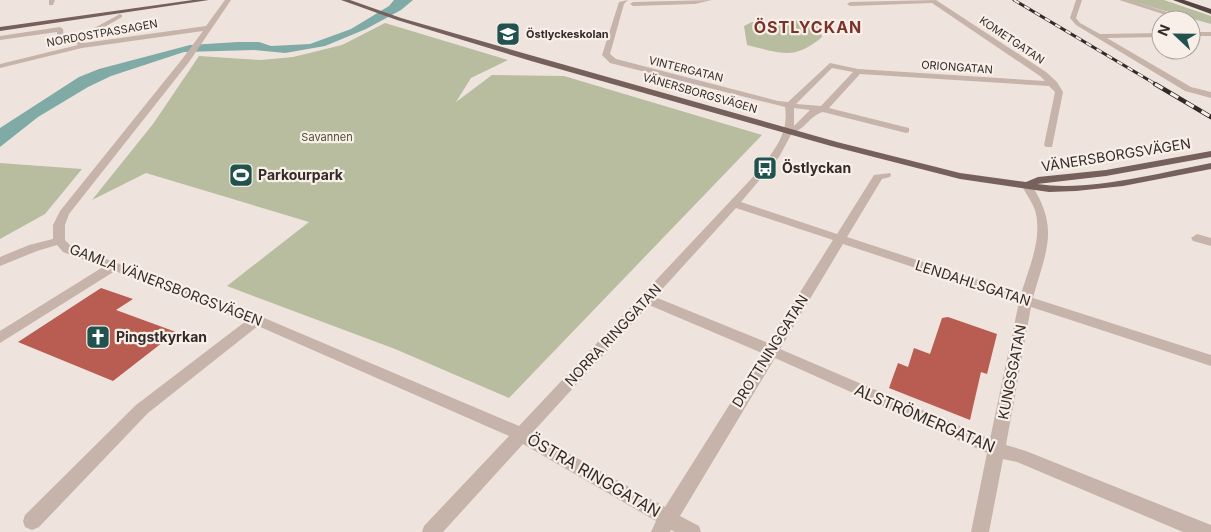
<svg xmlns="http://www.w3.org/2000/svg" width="1211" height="532" viewBox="0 0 1211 532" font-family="Inter,sans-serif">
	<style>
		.green { fill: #b7bd9e }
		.water { fill: #7faaa5 }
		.building { fill: #b95c51 }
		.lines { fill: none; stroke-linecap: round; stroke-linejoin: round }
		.minor { fill: #c6b3aa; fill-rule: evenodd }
		.major { fill: #75605b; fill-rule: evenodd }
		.highway { fill: #544441; fill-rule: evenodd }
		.rail-far1-casing { stroke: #342b29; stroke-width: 3 }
		.rail-casing { stroke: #342b29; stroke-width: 4.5 }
		.rail-far1 { stroke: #f8efe9; stroke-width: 2; stroke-dasharray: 6; stroke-linecap: butt }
		.rail { stroke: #f8efe9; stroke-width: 3; stroke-dasharray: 9; stroke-linecap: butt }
		.labels { text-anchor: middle; stroke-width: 4.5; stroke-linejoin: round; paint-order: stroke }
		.far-street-label { font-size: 11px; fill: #342b29; stroke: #f8efe9 }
		.far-poi-label { font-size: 11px; font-weight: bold; fill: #342b29; stroke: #f8efe9; text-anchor: start }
		.far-park-label { font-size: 11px; fill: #49502f; stroke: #f8efe9 }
		.street-label { font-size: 14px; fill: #342b29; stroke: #f8efe9 }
		.poi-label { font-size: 14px; font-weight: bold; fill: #342b29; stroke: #f8efe9; text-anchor: start }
		.far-district-label { font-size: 16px; font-weight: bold; letter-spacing: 1px; fill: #7b322a; stroke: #f8efe9 }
		.near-street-label { font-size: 16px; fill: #342b29; stroke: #f8efe9 }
	</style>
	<rect width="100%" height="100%" fill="#efe4dd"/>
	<path class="green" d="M1127,0H1164L1211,16V24Z
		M813,20L820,29L822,37C794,61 780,53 747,45L744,26L752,22Z
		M385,23L508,60L471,78L456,102L492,75L564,76L762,135L509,398L395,349L227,286L309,222L146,173L92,200L153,124L199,56L261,60L293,57L342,45Z
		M0,163L82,169L45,214L0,239Z"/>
	<path class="water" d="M394,0H413L401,10L366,29L325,46L285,53L254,50L184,52L111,76L88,87L38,117L0,147V128L79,77L99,69L190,45L238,42H259L271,46L310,44L351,29L389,6Z"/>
	<path class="building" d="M101,288L133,299L116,310L176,332L113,381L18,342Z
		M948,317L997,334L987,374L981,372L970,420L889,388L898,363L908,367L914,348L930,354L942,318Z"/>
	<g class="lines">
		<path class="minor" d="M49,0H55L53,5H49Z
			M225,0H231L189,62L69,214L65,225V240L71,246L262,317L519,426L752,178C769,157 790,136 785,107L610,63L602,55L619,2L628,0L624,4L610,54L616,59L778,101L788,102L830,63L858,69L1045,81L1040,76L932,3L850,6L847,4L850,2L936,0L1046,72L1057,82L1063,92L1052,147H1046L1044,145L1055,92L1049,86L860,74L829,108L909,128V132L906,133L823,112C809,116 806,129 792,133L779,157L741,202L837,234L874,175L890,173L891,175L890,177L882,179L847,237L1021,294C1029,267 1043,238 1035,210C1032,202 1026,194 1022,186L1023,184H1031C1060,229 1046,250 1033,298L1211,355V366L1031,307L1006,445L1026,451L1211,525V532H1183L1017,462L1003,459L989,532H971L987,453L775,358L680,516L699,526L701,532H675L671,530L670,532H651L656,521L523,444L443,532H422L424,526L509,436L258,326L148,413L39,527L32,530L25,527L23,521L25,515L136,405L246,321L115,271L0,343V331L103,267L63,252L57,245L37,251L0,266V257L29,245L53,239V225L60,211L183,58L203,31L82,48L0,68V64L78,45L75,42H58L57,32L0,40V36L60,27L63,29L64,38H76L120,14L122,15V17L82,40L84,43L206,26ZM832,68L853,72L821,106L796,104ZM794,108L810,110L794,126ZM736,208L833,240L768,343L655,297ZM843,244L1019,302L990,439L780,349ZM649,305L762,353L665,507L532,433Z
			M712,0L695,4L633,6L630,4L633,2Z
			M1076,0H1082L1076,18L1080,23L1100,34L1161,33V37L1107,38L1191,87L1211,92V98L1185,91L1076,25L1070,18Z
			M1119,0H1129L1192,20L1191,22V20H1182Z
			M1191,32H1211V36H1191Z
			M1197,234L1211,238V246L1193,241L1191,238Z"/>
		<path class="major" d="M193,0H209L0,31V27Z
			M341,0H350L401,18L537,57L837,142L960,173L1026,182L1038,177L1106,170L1211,151V157L1106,176L1037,184C1090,192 1158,173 1211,163V169L1123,186L1076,191L1049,192L960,179L831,146L531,61L397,20Z"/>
		<path class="highway" d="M1173,0H1184L1211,9V14Z"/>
		<g class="rail-far1-casing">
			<path id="rail-far1" d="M1014,0L1157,85"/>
		</g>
		<g class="rail-casing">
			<path id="rail" d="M1155,84L1211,117"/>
		</g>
		<use href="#rail-far1" class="rail-far1"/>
		<use href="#rail" class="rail"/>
	</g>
	<defs>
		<g id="school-square" transform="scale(1.25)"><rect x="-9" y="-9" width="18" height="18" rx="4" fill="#22524e" stroke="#f8efe9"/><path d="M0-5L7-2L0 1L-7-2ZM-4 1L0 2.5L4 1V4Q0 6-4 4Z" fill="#fff"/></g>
		<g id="bus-square" transform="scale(1.25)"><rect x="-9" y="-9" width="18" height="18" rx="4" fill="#22524e" stroke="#f8efe9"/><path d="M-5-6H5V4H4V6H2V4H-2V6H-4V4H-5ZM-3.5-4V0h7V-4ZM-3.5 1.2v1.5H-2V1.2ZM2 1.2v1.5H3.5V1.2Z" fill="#fff"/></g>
		<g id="stadium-square" transform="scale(1.25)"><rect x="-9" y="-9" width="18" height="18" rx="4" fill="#22524e" stroke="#f8efe9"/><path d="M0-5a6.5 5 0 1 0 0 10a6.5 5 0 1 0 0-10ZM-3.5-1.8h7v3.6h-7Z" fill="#fff"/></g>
		<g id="church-square" transform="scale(1.25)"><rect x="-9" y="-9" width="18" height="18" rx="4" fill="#22524e" stroke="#f8efe9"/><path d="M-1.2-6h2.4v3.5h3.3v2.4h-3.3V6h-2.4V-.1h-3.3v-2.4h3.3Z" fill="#fff"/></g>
	</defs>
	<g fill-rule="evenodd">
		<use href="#school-square" x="508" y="34"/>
		<use href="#bus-square" x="765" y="168"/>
		<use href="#stadium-square" x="241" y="175"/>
		<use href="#church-square" x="98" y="337"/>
	</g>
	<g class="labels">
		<g class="far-street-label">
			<text transform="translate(102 33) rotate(-10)" y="4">NORDOSTPASSAGEN</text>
			<text transform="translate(1012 40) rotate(34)" y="4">KOMETGATAN</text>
			<text transform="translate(957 67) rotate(4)" y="4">ORIONGATAN</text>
			<text transform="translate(686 69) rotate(14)" y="4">VINTERGATAN</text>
			<text transform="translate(700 93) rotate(16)" y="4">VÄNERSBORGSVÄGEN</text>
		</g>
		<g class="far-poi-label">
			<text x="526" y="38">Östlyckeskolan</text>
		</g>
		<g class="far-park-label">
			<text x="327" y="141">Savannen</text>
		</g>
		<g class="street-label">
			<text transform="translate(1116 155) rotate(-9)" y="5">VÄNERSBORGSVÄGEN</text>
			<text transform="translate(973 283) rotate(18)" y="5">LENDAHLSGATAN</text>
			<text transform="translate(166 285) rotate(21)" y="5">GAMLA VÄNERSBORGSVÄGEN</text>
			<text transform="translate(613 335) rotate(-47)" y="5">NORRA RINGGATAN</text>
			<text transform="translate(770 351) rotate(-58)" y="5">DROTTNINGGATAN</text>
			<text transform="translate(1012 372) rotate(-79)" y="5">KUNGSGATAN</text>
		</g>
		<g class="poi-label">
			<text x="782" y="173">Östlyckan</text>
			<text x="258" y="180">Parkourpark</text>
			<text x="116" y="342">Pingstkyrkan</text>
		</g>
		<g class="far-district-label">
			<text x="808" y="33">ÖSTLYCKAN</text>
		</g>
		<g class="near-street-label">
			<text transform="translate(925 418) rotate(23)" y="6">ALSTRÖMERGATAN</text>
			<text transform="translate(594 475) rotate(30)" y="6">ÖSTRA RINGGATAN</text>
		</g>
	</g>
	<g transform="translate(1176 35) rotate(292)"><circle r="24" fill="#f8efe9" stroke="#aaa19c"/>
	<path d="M0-4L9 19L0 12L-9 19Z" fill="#22524e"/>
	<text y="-8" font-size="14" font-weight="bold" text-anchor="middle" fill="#342b29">N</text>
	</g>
</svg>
